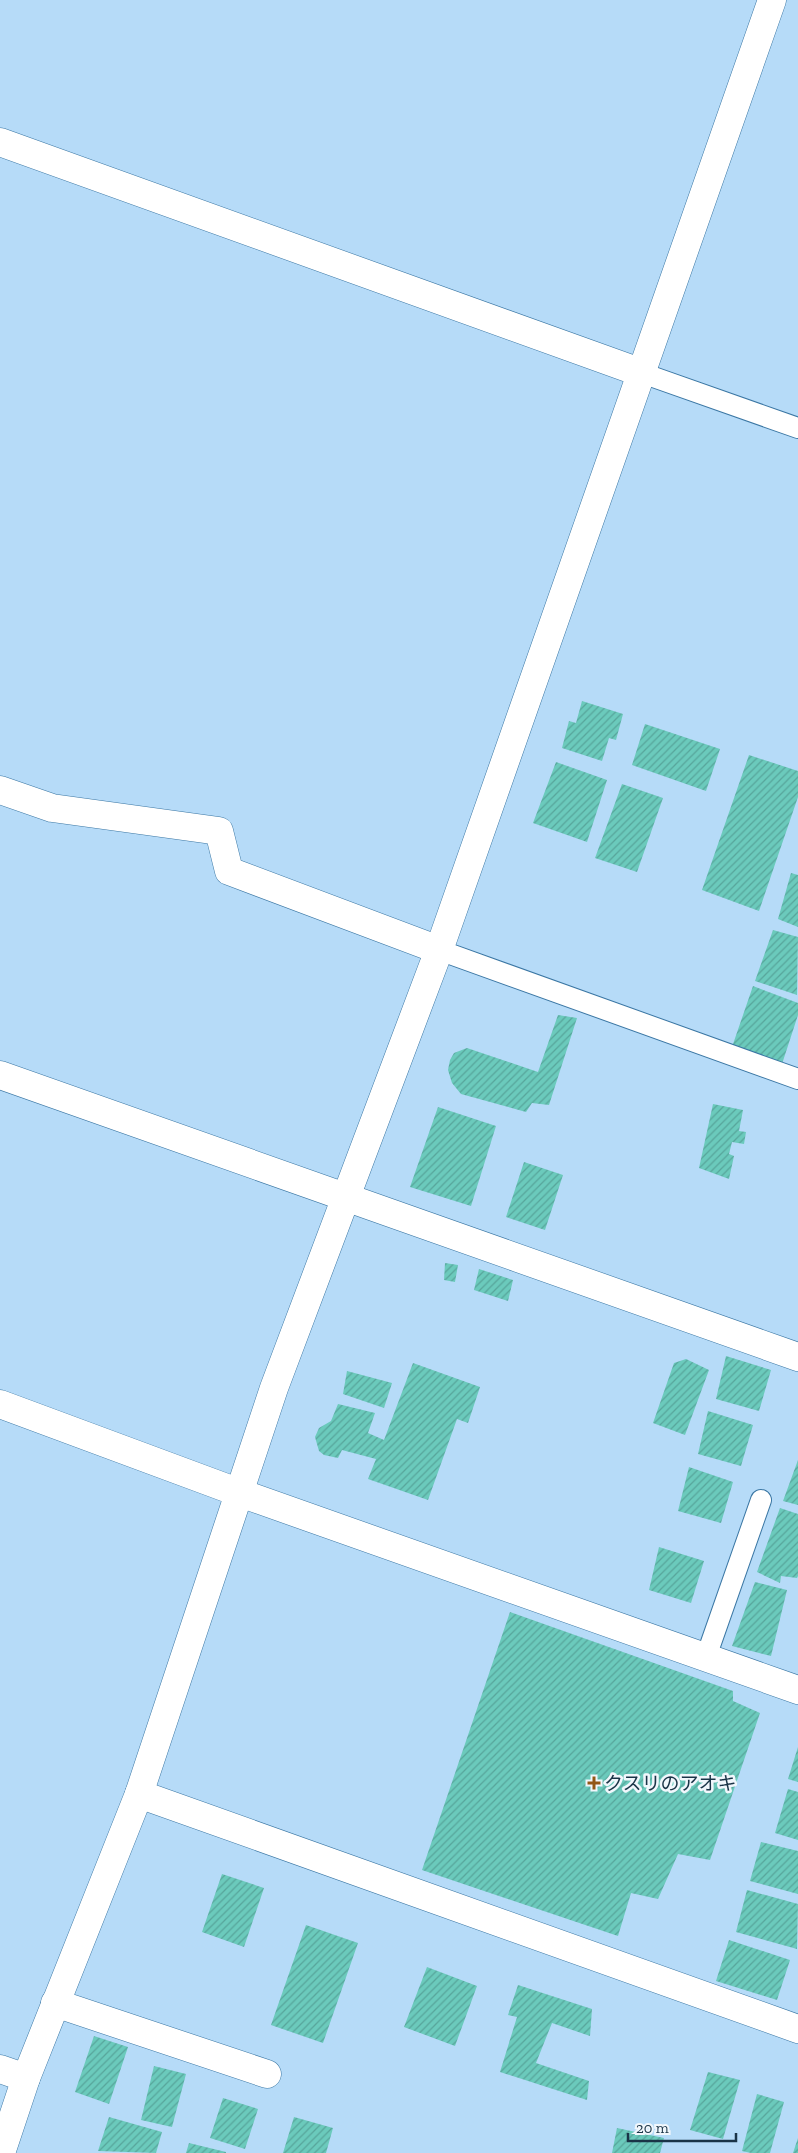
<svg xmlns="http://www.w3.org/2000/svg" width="798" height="2153" viewBox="0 0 798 2153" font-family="'Zilla Slab','Noto Sans JP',serif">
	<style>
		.building { fill: url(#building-hatch) }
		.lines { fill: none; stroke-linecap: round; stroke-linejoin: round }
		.lane-casing { stroke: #3b77a4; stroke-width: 22 }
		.street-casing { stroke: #3b77a4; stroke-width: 29 }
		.secondary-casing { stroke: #3b77a4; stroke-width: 29 }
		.lane { stroke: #fff; stroke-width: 20 }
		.street { stroke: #fff; stroke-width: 28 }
		.secondary { stroke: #fff; stroke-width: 28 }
		.poi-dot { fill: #925716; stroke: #f1f7fc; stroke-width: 2 }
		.labels { text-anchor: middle; stroke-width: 5; stroke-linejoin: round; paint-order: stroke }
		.poi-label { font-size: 19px; fill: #1a3447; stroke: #f1f7fc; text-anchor: start }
	</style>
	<defs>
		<pattern id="building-hatch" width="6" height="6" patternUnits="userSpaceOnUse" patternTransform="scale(1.25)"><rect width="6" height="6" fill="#6bcabc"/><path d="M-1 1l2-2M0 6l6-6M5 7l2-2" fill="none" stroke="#57a59b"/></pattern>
	</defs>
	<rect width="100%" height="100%" fill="#b6dbf8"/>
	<path class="building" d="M582,701L623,714L616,740L609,738L602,761L562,748L569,721L576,723Z
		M645,724L720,749L706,791L632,765Z
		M749,755L798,771V797L759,911L702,890Z
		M556,762L607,780L587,842L533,823Z
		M622,784L663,798L637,872L595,858Z
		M791,873L798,875V927L778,919Z
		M773,930L798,937L797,995L755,981Z
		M753,986L798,1003V1015L782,1064L732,1047Z
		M558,1015L577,1018L549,1105L532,1103L526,1112L461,1094L452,1083L448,1070L450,1060L454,1053L467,1048L538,1072Z
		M713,1104L743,1110L739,1131L746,1132L744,1144L732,1142L729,1154L734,1156L729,1179L699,1168Z
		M438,1107L496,1126L471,1206L410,1187Z
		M524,1162L563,1175L545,1230L506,1217Z
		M445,1263L458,1265L455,1282L444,1280Z
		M479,1269L513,1280L508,1301L474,1290Z
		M726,1356L771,1370L759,1411L716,1399Z
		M686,1359L709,1370L685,1435L653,1423L674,1363Z
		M413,1363L480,1387L468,1423L457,1419L428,1500L368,1479L376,1459L342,1450L338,1458L324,1455L319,1451L315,1437L319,1428L331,1421L338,1404L375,1413L368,1433L384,1440Z
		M347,1371L392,1383L384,1408L343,1394Z
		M708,1411L753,1425L741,1466L698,1454Z
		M798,1460V1505L783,1501Z
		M689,1467L733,1482L721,1523L678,1511Z
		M780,1508L798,1514V1576L797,1578L781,1576L780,1583L757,1572Z
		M659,1547L704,1561L691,1603L649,1590Z
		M755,1582L787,1590L771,1656L732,1646Z
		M510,1612L733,1691V1701L760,1713L710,1860L678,1854L658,1899L631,1893L618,1936L422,1870Z
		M798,1747V1782L788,1779Z
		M788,1789L798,1792V1840L775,1833Z
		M761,1842L798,1851V1894L750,1881Z
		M222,1874L264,1888L244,1947L202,1932Z
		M747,1890L798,1904L797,1949L736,1932Z
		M306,1925L358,1943L323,2043L271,2025Z
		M729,1940L790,1960L777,2000L716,1981Z
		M427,1967L477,1986L455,2046L404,2027Z
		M518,1985L592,2009L590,2036L552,2023L536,2063L589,2081L587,2100L500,2072L517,2017L508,2015Z
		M94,2036L128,2047L109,2104L75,2092Z
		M154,2066L186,2074L172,2127L141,2120Z
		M708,2072L740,2080L723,2139L690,2130Z
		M757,2094L784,2102L770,2153H751L742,2151Z
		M223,2098L258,2109L245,2149L210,2138Z
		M109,2117L162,2132L156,2153L98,2151Z
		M294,2117L333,2128L326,2153H283Z
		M617,2128L664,2138L660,2153H612Z
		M798,2138V2153H793Z
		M189,2143L226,2152V2153H186Z"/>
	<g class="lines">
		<g class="lane-casing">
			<path id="lane" d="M642,373L798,428
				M439,950L798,1079
				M706,1657L761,1500"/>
		</g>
		<g class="street-casing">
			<path id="street" d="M0,142L642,373
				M0,790L52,808L219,831L229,871L439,950
				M0,1075L798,1357
				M0,1404L240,1493L798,1690
				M139,1794L798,2029
				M55,2003L267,2074
				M0,2069L26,2078"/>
		</g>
		<g class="secondary-casing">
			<path id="secondary" d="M1,2153L26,2078L139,1794L274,1388L439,950L772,0"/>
		</g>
		<use href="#lane" class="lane"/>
		<use href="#street" class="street"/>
		<use href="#secondary" class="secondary"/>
	</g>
	<path class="poi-dot" d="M591.5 1775.5h5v5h5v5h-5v5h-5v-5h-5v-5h5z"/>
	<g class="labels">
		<g class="poi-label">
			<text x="604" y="1790">クスリのアオキ</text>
		</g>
	</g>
	<path d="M628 2133v8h108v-8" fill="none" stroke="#1a3447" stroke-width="2.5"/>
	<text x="636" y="2133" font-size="15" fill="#1a3447" stroke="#f1f7fc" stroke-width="4" paint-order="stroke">20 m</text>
</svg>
